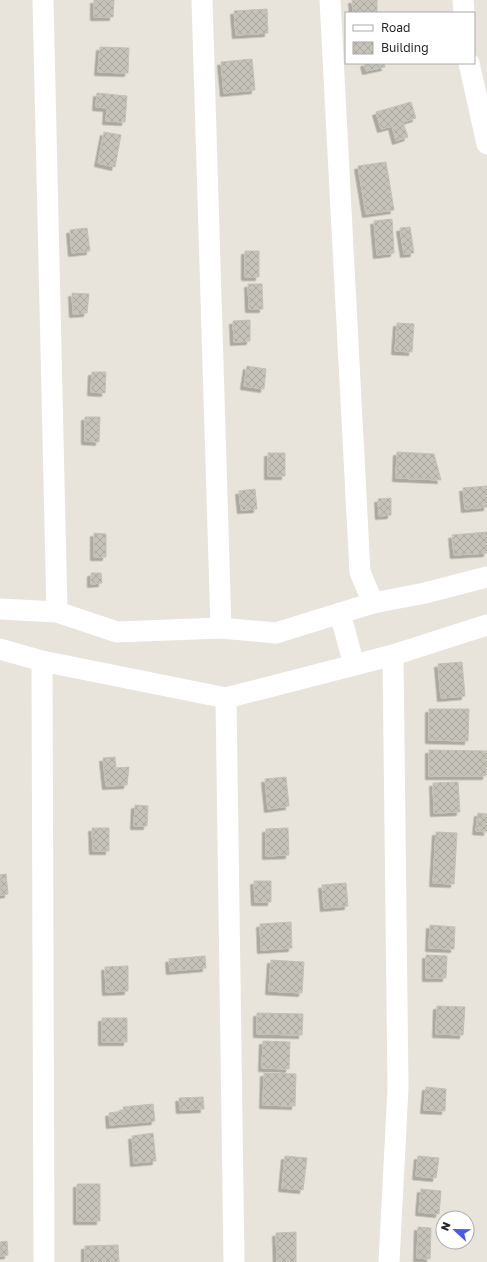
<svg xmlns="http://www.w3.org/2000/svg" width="487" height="1262" viewBox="0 0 487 1262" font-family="'Golos Text',sans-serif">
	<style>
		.building { fill: url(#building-cross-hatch); stroke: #c4c0b5; filter: url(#shadow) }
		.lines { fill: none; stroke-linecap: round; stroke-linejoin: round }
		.street { stroke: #fff; stroke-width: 21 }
	</style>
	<defs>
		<pattern id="building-cross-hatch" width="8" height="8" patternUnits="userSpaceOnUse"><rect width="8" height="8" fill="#c5c2ba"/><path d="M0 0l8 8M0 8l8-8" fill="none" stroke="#a9a7a0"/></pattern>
		<filter id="shadow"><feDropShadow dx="-3.5" dy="3.5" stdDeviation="0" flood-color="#0004"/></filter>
	</defs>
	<rect width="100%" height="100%" fill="#e9e4db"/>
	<path class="building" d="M94,0H114L113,17H94Z
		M352,0H377V13H353Z
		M267,9L268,33L236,35L234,11Z
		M100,47L129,48L128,73L98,72Z
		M252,59L255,90L224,93L221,62Z
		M364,63H384L385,67L366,71Z
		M97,93L127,96L125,122L106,121L107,108L96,107Z
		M411,102L416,118L403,122L408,137L396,141L392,126L381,129L376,112Z
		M104,132L121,135L115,167L98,163Z
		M386,162L394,210L366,214L358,166Z
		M392,219L394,253L377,255L374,221Z
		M410,227L414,253L404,254L400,228Z
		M87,228L90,251L72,253L70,230Z
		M245,251H259V277H245Z
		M248,284H262L263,309H249Z
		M72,293L89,294L87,313L73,314Z
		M250,320V341L234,342L233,321Z
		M397,323L414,324L412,352L395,351Z
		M247,366L266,369L264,389L244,386Z
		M92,372H106L105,393L91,392Z
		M85,417H100L99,442L85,441Z
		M397,452L434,454L441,480L396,478Z
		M268,453H285V476H268Z
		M487,486V507L465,509L463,488Z
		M255,489L257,509L241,510L239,491Z
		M391,498V515L379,516L378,499Z
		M487,532V553L454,555L452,535Z
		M94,533L106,534V557H94Z
		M91,573H101L102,583L91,584Z
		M462,662L465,696L441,698L438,664Z
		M429,709H469L468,741L429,740Z
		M429,750L487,751L486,776H429Z
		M115,757L116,768L129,767L127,785L106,786L103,758Z
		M286,777L289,806L268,809L265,779Z
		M458,782L460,812L434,813L433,783Z
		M135,805L148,806L147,826H134Z
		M478,813L487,814V832L476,831Z
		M92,828H109V851H93Z
		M288,828L289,855L266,856V829Z
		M436,832L457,833L454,884L433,883Z
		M6,874L8,894L0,895V875Z
		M254,881H271V902H255Z
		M346,883L348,906L324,908L322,885Z
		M291,922L292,948L261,950L260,924Z
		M430,925L455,927L454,949L429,948Z
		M426,955L447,956L446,978H426Z
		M205,956L206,968L170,971L169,959Z
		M271,960L304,962L302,993L269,991Z
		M128,966V991L106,992L105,967Z
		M437,1006L465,1007L463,1035L436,1034Z
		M257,1013L303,1014L302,1035L257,1034Z
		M102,1018H127V1042H102Z
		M263,1041L290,1042L289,1069L262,1068Z
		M264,1073L296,1074L295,1106L263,1105Z
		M426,1087L446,1089L445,1111L424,1110Z
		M203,1097L204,1109L180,1110L179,1098Z
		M153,1104L155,1121L110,1125L109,1113L124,1111L123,1107Z
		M153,1133L156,1161L134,1163L132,1136Z
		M285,1156L307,1158L303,1190L282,1188Z
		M418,1156L439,1158L436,1178L416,1176Z
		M77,1184H100V1221H77Z
		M421,1189L441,1191L439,1214L419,1212Z
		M418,1227L431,1228L430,1259L417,1258Z
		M296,1232V1262H277L276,1233Z
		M7,1241L8,1255L0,1256V1242Z
		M118,1245L119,1262H85V1246Z"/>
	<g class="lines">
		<path class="street" d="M43,0L57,612
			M202,0L221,628
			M330,0L360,572L373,603
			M463,0L464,13
			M469,63L487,144
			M0,609L57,612L117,632L221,628L276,633L373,603L425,593L487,577
			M340,613L354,665
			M0,649L42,661L226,698L393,655L487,625
			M42,661L44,1262
			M226,698L234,1262
			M389,1262L398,1088L393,655"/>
	</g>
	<rect x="345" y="12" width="130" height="52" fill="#ffffff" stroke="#a9a9a9"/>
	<rect x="353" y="25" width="20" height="6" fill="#ffffff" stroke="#a9a9a9"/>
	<text x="381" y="32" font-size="12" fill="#282828">Road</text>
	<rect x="353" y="42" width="20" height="12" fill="url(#building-cross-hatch)" stroke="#a9a9a9"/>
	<text x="381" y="52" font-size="12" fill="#282828">Building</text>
	<g transform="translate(455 1230) rotate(292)"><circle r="19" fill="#ffffff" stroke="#a9a9a9"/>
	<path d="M0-3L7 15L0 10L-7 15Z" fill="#4a5ae8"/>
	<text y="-6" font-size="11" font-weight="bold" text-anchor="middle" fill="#282828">N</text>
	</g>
</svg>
